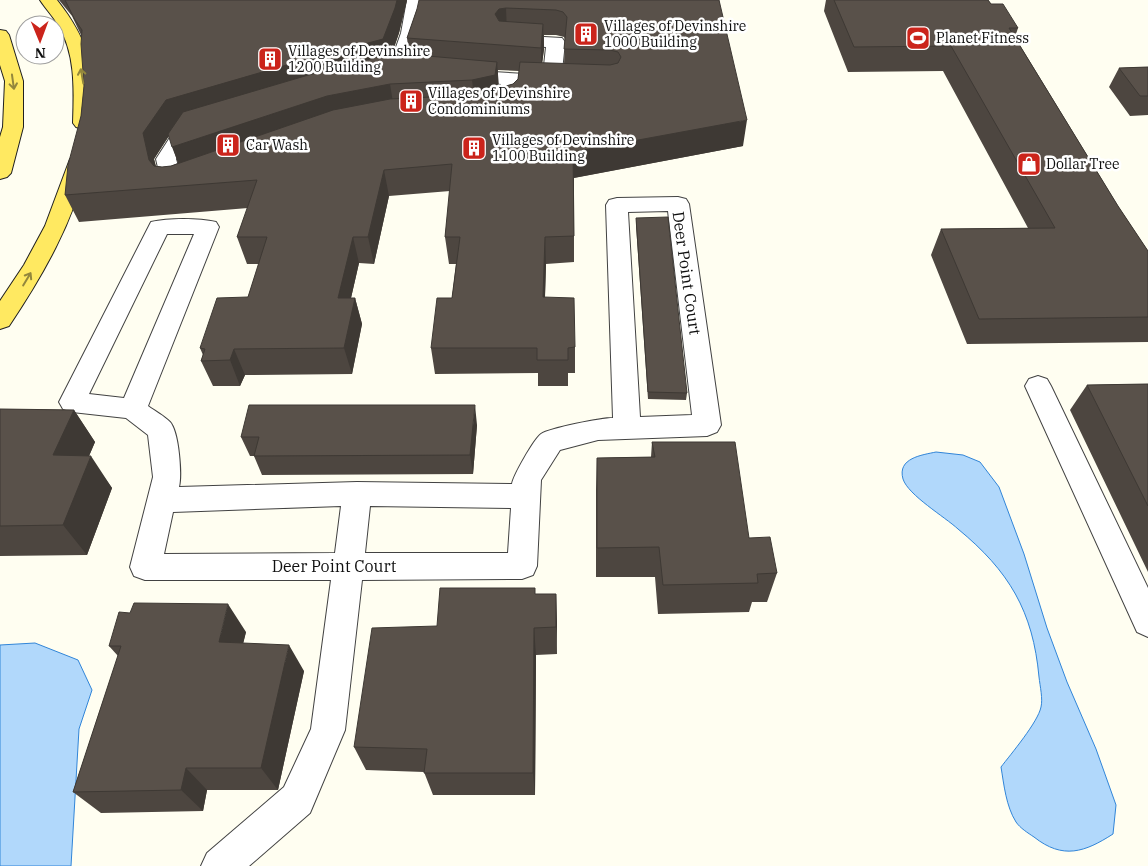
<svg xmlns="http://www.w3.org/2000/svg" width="1148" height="866" viewBox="0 0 1148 866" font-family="'IBM Plex Serif',serif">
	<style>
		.water { fill: #b1d8fb; stroke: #3185d8 }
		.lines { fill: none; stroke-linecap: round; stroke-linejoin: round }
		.minor-casing { stroke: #424242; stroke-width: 2 }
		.major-casing { stroke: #202020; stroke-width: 2 }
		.minor { fill: #fff; fill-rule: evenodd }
		.major { fill: #ffe961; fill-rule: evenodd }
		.wall { fill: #4d4640; fill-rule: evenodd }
		.shaded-wall { fill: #3e3934 }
		.building { fill: #59514a; stroke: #3e3934 }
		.oneway { stroke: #93873c }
		.labels { text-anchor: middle; stroke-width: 5; stroke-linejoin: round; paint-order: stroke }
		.far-poi-label { font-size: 14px; fill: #0f0f0f; stroke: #fff; text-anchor: start }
		.street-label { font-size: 16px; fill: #0f0f0f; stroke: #fff }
	</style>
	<rect width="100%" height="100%" fill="#fffef1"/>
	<path class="water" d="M936,452L963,455L980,462L999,487L1024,554L1047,628L1067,682L1096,749L1116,805L1113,834C1085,852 1063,860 1034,837C1028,833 1020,828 1016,822C1006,806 1004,785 1001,767C1011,754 1038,722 1041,707C1043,699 1040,686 1039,677C1033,611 1009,571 958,529C945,517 908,495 903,479C897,458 922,455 936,452Z
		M35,643L78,660L92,690L79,729L71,866H0V645Z"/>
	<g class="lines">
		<g class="minor-casing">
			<path id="minor" d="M407,0H423L419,33L406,70L404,74L397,76L390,74L388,70L401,33Z
				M507,35L562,38L565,42L561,81L559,85L552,87L520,85L517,104L514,108L489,115L482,113L479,109L482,105L498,100L501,84L453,80L451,76L453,72L460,70L543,75L546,47L501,44L498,40L501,36Z
				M200,120L207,122L210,126L207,130L191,136L176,159L181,176L189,174L197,175L200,180C193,189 176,192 165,190L162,185L156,159L176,128Z
				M678,197L686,199L689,204L721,425L717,432L707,436L598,440L560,450L541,480L537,566L533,575L522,579L362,580L345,730L310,813L249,866H201L207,853L284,787L311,729L331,580H145L134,576L130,567L153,477L148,435L126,418L72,412L63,409L59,402L151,222C168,218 199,218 216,222L219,227L148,406C155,411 164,416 170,422C179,432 182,475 179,487L357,482L512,484C513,476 534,439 541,434C550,428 601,418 613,418L606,205L609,200L617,198ZM668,211L692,415L640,417L628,212ZM167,234H194L124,398L89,394ZM341,506L335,553L164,554L173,512ZM370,506L511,508L508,553H365Z
				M1038,376L1047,379L1051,386L1148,588V637L1137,632L1025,386L1029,379Z"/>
		</g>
		<g class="major-casing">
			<path id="major" d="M40,0H57C91,43 94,70 93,123L90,127L83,129L76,127L73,123C74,90 76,54 58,25C53,16 45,8 40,0Z
				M0,30L6,31L9,35L23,81V127L11,173L7,177L0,179V137L3,127L5,81L0,65Z
				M77,157L84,159L87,163C73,223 43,275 9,326L0,329V301L24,265L45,226L70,159Z"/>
		</g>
		<use href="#minor" class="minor"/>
		<use href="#major" class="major"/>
	</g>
	<path class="wall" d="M59,0H407L399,33L392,54L409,55L407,38L417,9L719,0L743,146L574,178V262L546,264L545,298L575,347V373H568V386H538V373L435,374L431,348L452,298L456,264H449L445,237L450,191L389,196L374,264L359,263L351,298H355L362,324L352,374L245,375L240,386H213L201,361L203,355L200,348L248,297L259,264H247L237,237L248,208L79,222L65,195L81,116L84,86L82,37L72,16ZM544,35H556L564,37L565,39L564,64L542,63L544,49ZM498,70L519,71L518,79L513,84L498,88ZM169,136L178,163L171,166L162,167L156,166L154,159Z
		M826,0H988L991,4L1018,28L1015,37L1118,206L1148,251V342L967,344L931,255L941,229L1028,228L943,71L848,72L824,11Z
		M1148,67V115L1130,116L1109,87L1119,68Z
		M636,218L687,393L686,400L648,399L636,225Z
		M1148,384V572L1070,410L1087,385Z
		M0,409L74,410L95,442L89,456L112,488L87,555L0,556Z
		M477,425L473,474L262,475L254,456H250L241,437Z
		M652,442L749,538L777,573L767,602H752L749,612L658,614L655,577H596V490L597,458L651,457Z
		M536,594H556L557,654L536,655L535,795H433L424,772L366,770L354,747L437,626Z
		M246,632L243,643L304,671L278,790H207L203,811L101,813L73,792L118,656L109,646Z"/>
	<path class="shaded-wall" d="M397,0H407L399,33L388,64L175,126L154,159L160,186L149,160L143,133L166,100Z
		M506,8L507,33L495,14L499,9Z
		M543,24L544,49L541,73V48Z
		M497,62L499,87L496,99L475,105L472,80Z
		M390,84L394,109L182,173L172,147L327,96Z
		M747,120L743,146L573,178V152Z
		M384,170L389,196L374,264L368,237Z
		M353,237L359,263L345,324L338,298Z
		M545,237L546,264L544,324L543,297Z
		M355,298L362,324L352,374L344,348Z
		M234,349L245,375L240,386L230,360Z
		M475,405L477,425L473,474L470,455Z
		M74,410L95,442L76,486L53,455Z
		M91,456L112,488L87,555L63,525Z
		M556,594L557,622V654L556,627Z
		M228,604L246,632L237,669L219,642Z
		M534,628L536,655L535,795L533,773Z
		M289,645L304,671L278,790L261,768Z
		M186,768L207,790L203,811L181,790Z"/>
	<path class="building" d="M65,0H397L395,8L383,39L290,64L166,100L143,133L149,160L154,166L162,167L171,166L333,110L390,99L474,95L513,84L518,79L520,62L610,65L618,63L621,57L618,52L610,50L564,49L567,17L563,12L556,10L506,8L499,9L495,14L499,21L543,24L541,48L407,38L417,9L419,0H719L747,120L573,152L574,236L545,237L543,297L574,298L575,347L568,348V360H537V348H431L437,298H452L460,237H445L452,164L384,170L368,237H353L338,298H355L344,348L234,349L230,360L201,361L205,349L200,348L217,298L248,297L267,237H237L257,180L65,195L68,165L81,116L84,86L81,44L82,30L75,20Z
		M834,0H988L991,4H1003L1018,28H1009L1118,206L1148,251V317L979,319L941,229L1055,228L951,46L854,47Z
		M393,53L497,62L495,75L472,80L390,84L327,96L172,147L168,134L183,112L305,76Z
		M1148,67V96H1140L1119,68Z
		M668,217L687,393L648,392L636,218Z
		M1148,384V506L1087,385Z
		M249,405H475L470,455L254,456L259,437H241Z
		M0,409L74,410L53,455L91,456L63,525L0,526Z
		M652,442H735L749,538L770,537L777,573L757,574L758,583L663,585L659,547L597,548V458L655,457Z
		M440,588H535V594H556V627L534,628L533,773H424L427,749L354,747L372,628L437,626Z
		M134,603L228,604L219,642L289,645L261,768H186L181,790L73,792L121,646H109L119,612L130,613Z"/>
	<defs><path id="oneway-shaft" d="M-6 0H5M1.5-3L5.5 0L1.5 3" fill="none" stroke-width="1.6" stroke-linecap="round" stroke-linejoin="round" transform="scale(1.25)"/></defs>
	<g class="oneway">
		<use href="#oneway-shaft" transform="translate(82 76) rotate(-100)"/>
		<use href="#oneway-shaft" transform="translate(13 82) rotate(82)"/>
		<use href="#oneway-shaft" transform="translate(27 279) rotate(-59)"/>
	</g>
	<defs>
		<g id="building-square" transform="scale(1.25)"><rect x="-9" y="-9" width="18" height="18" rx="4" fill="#cb241b" stroke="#fff"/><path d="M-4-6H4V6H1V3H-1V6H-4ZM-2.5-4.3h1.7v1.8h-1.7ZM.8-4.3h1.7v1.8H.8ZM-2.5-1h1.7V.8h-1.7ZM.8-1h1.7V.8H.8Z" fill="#fff"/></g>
		<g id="stadium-square" transform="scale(1.25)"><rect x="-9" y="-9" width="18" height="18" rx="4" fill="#cb241b" stroke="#fff"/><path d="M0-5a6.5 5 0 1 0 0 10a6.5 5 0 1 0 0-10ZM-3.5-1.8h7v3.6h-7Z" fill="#fff"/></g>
		<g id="shop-square" transform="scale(1.25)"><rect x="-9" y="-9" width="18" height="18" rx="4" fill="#cb241b" stroke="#fff"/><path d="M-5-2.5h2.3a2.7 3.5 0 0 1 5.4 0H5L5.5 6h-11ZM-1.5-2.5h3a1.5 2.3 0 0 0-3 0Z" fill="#fff"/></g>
	</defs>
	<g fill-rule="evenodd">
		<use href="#building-square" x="586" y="34"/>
		<use href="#stadium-square" x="918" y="38"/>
		<use href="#building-square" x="270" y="59"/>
		<use href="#building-square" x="411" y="101"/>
		<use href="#building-square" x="228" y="145"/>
		<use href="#building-square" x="474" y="148"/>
		<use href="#shop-square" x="1029" y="164"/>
	</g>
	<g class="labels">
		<g class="far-poi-label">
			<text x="604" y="31">Villages of Devinshire<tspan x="604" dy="16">1000 Building</tspan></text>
			<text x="936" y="43">Planet Fitness</text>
			<text x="288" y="56">Villages of Devinshire<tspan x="288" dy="16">1200 Building</tspan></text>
			<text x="428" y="98">Villages of Devinshire<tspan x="428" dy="16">Condominiums</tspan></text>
			<text x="492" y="145">Villages of Devinshire<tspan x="492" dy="16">1100 Building</tspan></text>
			<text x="246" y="150">Car Wash</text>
			<text x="1046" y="169">Dollar Tree</text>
		</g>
		<g class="street-label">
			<text transform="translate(687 273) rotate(82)" y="6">Deer Point Court</text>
			<text x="334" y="572">Deer Point Court</text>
		</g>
	</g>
	<g transform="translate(40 40) rotate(179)"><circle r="24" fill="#ffffff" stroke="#9f9f9f"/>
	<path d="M0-4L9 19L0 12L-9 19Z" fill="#cb241b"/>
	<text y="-8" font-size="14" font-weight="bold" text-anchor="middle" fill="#0f0f0f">N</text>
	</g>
</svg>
